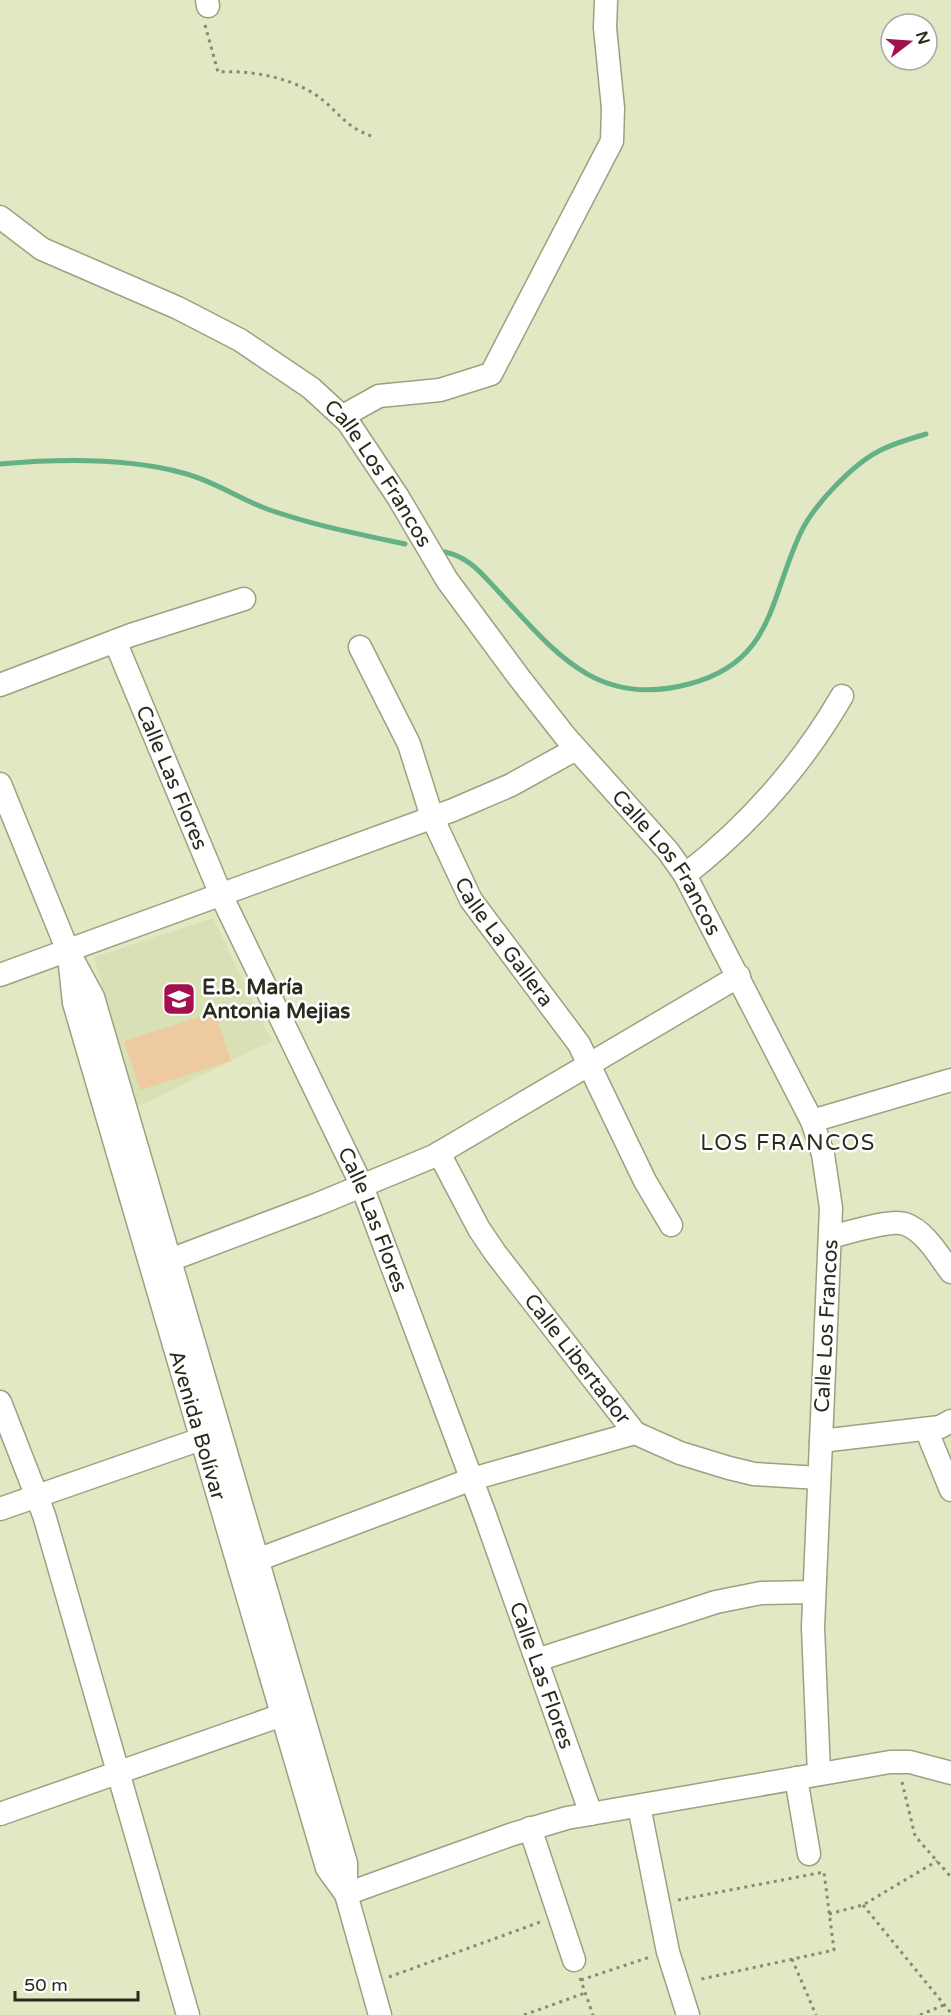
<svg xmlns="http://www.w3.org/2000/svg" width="951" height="2015" viewBox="0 0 951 2015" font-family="'Varela Round',sans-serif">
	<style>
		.built { fill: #dae0b5 }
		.green { fill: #eecaa1 }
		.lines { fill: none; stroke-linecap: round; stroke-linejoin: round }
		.stream { stroke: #64b186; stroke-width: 5 }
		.minor-casing { stroke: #9da180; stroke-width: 25 }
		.path { stroke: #878a71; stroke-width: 3; stroke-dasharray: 3 4.5; stroke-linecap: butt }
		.minor { stroke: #fff; stroke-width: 22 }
		.labels { text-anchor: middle; stroke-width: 5; stroke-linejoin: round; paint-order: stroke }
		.street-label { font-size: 21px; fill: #292b1d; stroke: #fff }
		.poi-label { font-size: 21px; font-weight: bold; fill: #292b1d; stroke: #fff; text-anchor: start }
		.neighbourhood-label { font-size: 22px; letter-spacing: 1.5px; fill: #292b1d; stroke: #fff }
	</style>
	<rect width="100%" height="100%" fill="#e2e7c4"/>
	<path class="built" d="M213,918L272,1041L137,1107L94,957Z"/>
	<path class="green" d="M215,1012L231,1061L140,1090L124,1041Z"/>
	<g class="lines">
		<path class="stream" d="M0,464C57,459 128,458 183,473C212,480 238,498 267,509C312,525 358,534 405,544
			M445,552C469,557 482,574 498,591C554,651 596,709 689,684C774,662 769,599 801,532C814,505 852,465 879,451C894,443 910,439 926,434"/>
		<g class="minor-casing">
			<g id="minor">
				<path d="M207,0L208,6"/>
				<path id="s1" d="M0,217L42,249L178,308L240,340L311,388L348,422L398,497L447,580L521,680L565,736L668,851L685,875L812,1121L823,1154L831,1208L813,1627L819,1774"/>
				<path d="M343,416L379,396L440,390L491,374L612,141L613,108L605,28L606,0"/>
				<path id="s2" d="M115,641L221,895L362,1186L485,1515L591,1814"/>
				<path id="s3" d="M360,647L409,744L432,817L471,900L579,1044L645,1181L671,1225"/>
				<path d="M0,685L131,635L244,599"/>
				<path d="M0,784L68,951L93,997L346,1863V1894L380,2015"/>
				<path d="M685,875C749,825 802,765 842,696"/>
				<path id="s4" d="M70,965L74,1003L327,1868L346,1894"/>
				<path d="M0,975L453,810L511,785L576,749"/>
				<path d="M812,1121L951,1080"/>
				<path id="s5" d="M439,1153L479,1229L496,1254L635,1433L680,1453L729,1468L754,1474L819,1478"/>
				<path d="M831,1237C847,1233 890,1219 905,1224C925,1231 939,1256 951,1272"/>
				<path d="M170,1260L318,1204L434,1156L739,976"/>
				<path d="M0,1402L44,1515L188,2015"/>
				<path d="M926,1429L951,1490"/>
				<path d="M821,1441L940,1427L951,1421"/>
				<path d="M0,1509L201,1439"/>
				<path d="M257,1560L472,1479L635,1433"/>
				<path d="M537,1660L716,1602L761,1593L814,1592"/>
				<path d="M796,1778L809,1854"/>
				<path d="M639,1806L668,1952L688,2015"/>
				<path d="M0,1814L282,1715"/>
				<path d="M530,1828L574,1960"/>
				<path d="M346,1894L510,1835L567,1818L890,1762H910L951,1773"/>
			</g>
		</g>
		<path class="path" d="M205,25L218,72C250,70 289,77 316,95C339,111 342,125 371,136
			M902,1782L915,1836L951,1877
			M678,1900L824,1872L834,1950L697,1980
			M863,1905L951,2013
			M829,1914L863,1905L937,1861
			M792,1959L816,2015
			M389,1977L543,1921
			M580,1978L593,2015
			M581,1980L650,1957
			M524,2015L585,1993
			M920,2015L944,2005"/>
		<use href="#minor" class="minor"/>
	</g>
	<defs>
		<g id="school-square" transform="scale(1.725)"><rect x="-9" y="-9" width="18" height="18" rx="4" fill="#a31050" stroke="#fff"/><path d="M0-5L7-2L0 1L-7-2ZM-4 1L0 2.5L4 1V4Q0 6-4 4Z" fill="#fff"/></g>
	</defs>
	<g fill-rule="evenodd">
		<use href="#school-square" x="179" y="999"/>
	</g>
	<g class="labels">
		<g class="street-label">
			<text dy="7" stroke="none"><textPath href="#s1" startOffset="466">Calle Los Francos</textPath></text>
			<text dy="7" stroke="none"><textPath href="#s2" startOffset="148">Calle Las Flores</textPath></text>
			<text dy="7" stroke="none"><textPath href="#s1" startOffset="952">Calle Los Francos</textPath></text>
			<text dy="7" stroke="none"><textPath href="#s3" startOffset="330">Calle La Gallera</textPath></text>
			<text dy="7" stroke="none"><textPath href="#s2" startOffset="634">Calle Las Flores</textPath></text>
			<text transform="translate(826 1326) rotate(-87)" y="7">Calle Los Francos</text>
			<text dy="7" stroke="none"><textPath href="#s5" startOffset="249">Calle Libertador</textPath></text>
			<text dy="7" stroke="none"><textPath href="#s4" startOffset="478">Avenida Bolívar</textPath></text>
			<text dy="7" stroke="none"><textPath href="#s2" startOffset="1120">Calle Las Flores</textPath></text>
		</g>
		<g class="poi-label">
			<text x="202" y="994">E.B. María<tspan x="202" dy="24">Antonia Mejias</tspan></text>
		</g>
		<g class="neighbourhood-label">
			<text x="788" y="1150">LOS FRANCOS</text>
		</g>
	</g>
	<g transform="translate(909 42) rotate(73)"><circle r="28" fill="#ffffff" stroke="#a9aaa5" stroke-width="1.5"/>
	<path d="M0-4.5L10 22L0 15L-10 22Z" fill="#a31050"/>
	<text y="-9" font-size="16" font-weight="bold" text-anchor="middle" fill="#292b1d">N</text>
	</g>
	<path d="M15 1991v9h123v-9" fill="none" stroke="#292b1d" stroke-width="3"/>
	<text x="24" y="1991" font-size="18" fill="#292b1d" stroke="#ffffff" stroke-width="4.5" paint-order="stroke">50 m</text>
</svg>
